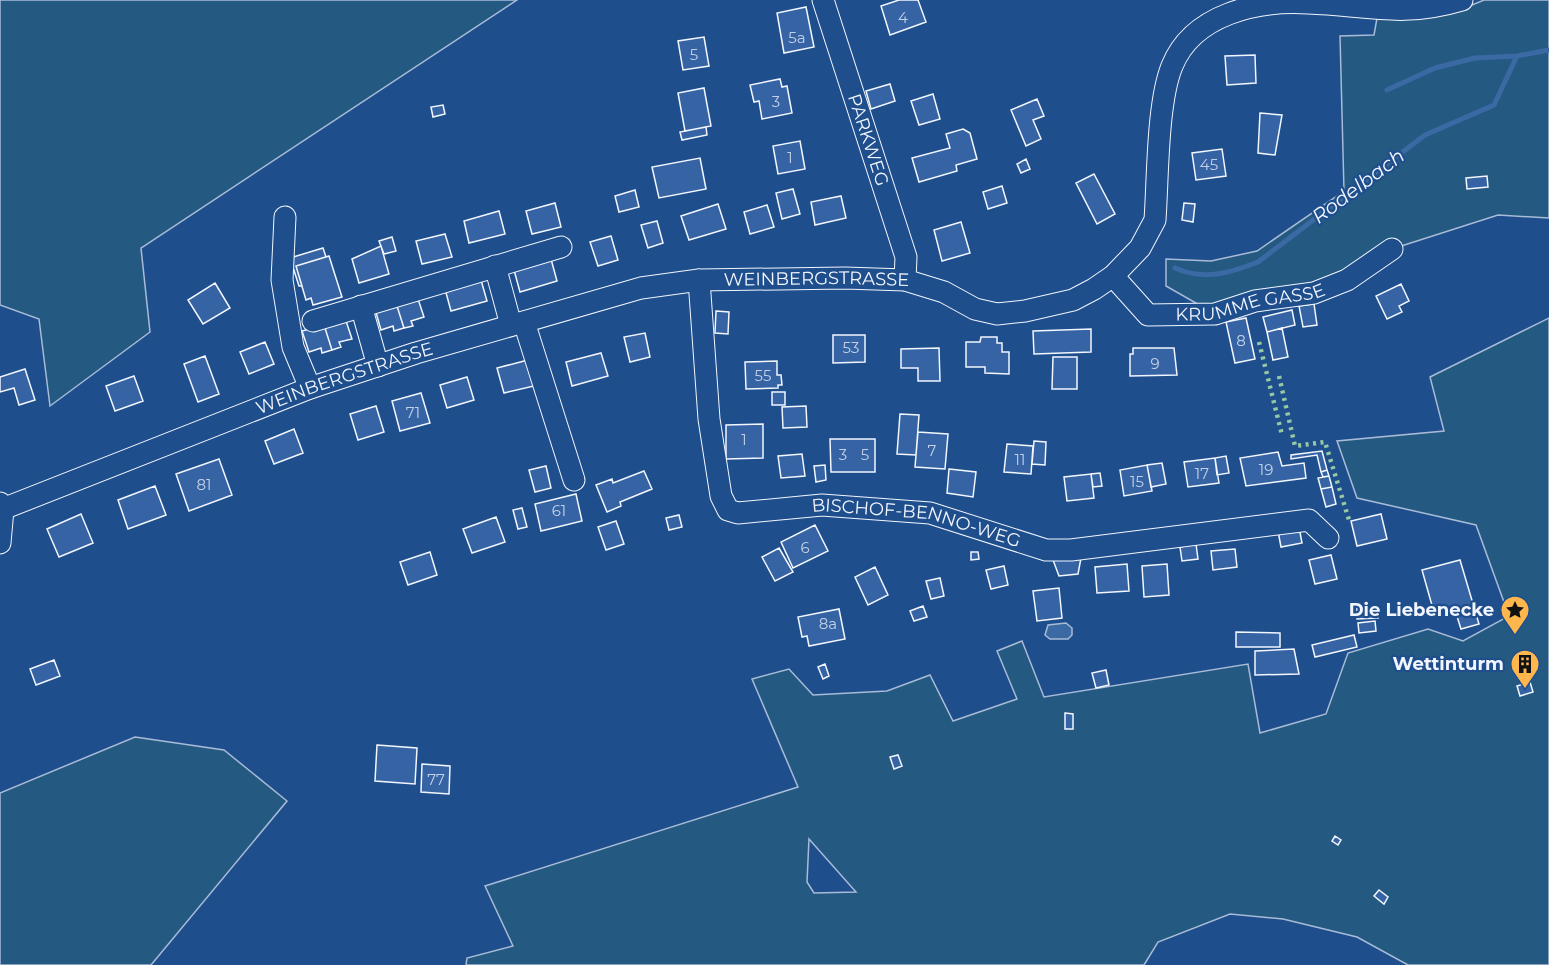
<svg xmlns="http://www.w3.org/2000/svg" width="1549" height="965" viewBox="0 0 1549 965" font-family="Montserrat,sans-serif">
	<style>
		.green { fill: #245a82; stroke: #a8bbd7; stroke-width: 1.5; fill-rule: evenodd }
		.water { fill: #3b69a3; stroke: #a8bbd7; stroke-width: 1.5 }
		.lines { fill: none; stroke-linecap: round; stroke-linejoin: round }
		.stream { stroke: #3b69a3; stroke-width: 5 }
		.building { fill: #3563a3; stroke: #f2f6ff; stroke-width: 1.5 }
		.minor-casing { stroke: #f2f6ff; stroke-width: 23 }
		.minor { stroke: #1f4e8c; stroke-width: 21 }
		.hedge { stroke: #97c8a6; stroke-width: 4.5; stroke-dasharray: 3 4.5; stroke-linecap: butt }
		.labels { text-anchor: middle; stroke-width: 4.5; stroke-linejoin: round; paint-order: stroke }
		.number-label { font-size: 15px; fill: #c3d1e8 }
		.street-label { font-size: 18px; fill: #f2f6ff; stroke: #1f4e8c }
		.poi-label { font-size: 18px; font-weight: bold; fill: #f2f6ff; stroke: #1f4e8c; text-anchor: end }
		.water-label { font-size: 20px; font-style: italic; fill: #f2f6ff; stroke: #1f4e8c }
	</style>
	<rect width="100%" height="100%" fill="#1f4e8c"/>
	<path class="green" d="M0,0H517L141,248L150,332L50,406L39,319L0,305Z
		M1484,0H1549V218L1498,215L1392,249L1347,280L1215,314L1166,286V259L1211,261L1257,251L1344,191L1340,36L1374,35L1377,18C1415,20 1449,16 1484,0Z
		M1549,318V965H1408L1357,937L1283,919L1230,914L1158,942L1144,965H466L467,958L513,946L485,886L798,787L752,679L789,669L813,695L887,691L930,675L953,721L1017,699L997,651L1022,641L1044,697L1248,664L1260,733L1326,714L1348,653L1428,629L1463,641L1509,616L1476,525L1357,498L1337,441L1444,431L1430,377ZM809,839L856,892L814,893L807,882Z
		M135,737L224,750L287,801L151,965H0V793Z"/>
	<path class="water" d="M1066,623L1072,628V635L1068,639H1050L1045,635L1048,625Z"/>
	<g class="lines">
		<path class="stream" d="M1387,90L1435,68L1475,58L1517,56L1549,50
			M1175,268C1204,281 1230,273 1258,262L1425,135L1494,105L1517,56"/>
	</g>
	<path class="building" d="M899,0H918L926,22L890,35L881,6Z
		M806,7L814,47L784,53L777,13Z
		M704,37L709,66L683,70L678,41Z
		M1255,55L1256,83L1227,85L1225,56Z
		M780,79L782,87L787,86L792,113L762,119L759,101L754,102L750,85Z
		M890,84L895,101L871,109L866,91Z
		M704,88L711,126L685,131L678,93Z
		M933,94L940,119L919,125L911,101Z
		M1037,99L1044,116L1033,120L1041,139L1026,146L1011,110Z
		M443,105L445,114L433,117L431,107Z
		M1260,113L1282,115L1275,155L1258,153Z
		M706,127L707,135L682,140L680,132Z
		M963,129L970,133L977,159L956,165L957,171L919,182L912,158L950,148L946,134Z
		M800,141L805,169L778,174L773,146Z
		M1222,149L1226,176L1196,180L1192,153Z
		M700,158L706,189L659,198L652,167Z
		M1026,159L1030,169L1021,173L1017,164Z
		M1094,174L1115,214L1097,224L1076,183Z
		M1487,176L1488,187L1467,189L1466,178Z
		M1002,186L1007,203L988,209L983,192Z
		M793,189L800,214L782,219L776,193Z
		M635,190L639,207L619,212L615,196Z
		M841,196L846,218L815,225L811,202Z
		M555,203L561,227L532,234L526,211Z
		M1184,203L1195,204L1193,222L1182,220Z
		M718,204L726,229L689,240L681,216Z
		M767,205L774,227L750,234L744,212Z
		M499,211L505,234L469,243L464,221Z
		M657,221L663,243L648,248L641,225Z
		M961,222L970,253L942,261L934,230Z
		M445,234L452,257L422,264L416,241Z
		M611,236L618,260L598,266L590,242Z
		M392,237L396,251L384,254L379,241Z
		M381,246L389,274L359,283L352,259Z
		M323,248L326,257L296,266L302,286H299L290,258Z
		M329,256L342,297L313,305L311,298L306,300L296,266Z
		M551,259L557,281L520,292L514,270Z
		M481,280L487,301L451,311L445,289Z
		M215,283L230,308L203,324L188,300Z
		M1401,284L1409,301L1399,306L1402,312L1387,319L1376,296Z
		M417,296L424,317L411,321L413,326L404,328L396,303Z
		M396,303L404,328L394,331L393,326L381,330L375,309Z
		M1314,304L1317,325L1303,327L1299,306Z
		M1292,310L1295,325L1267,332L1263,317Z
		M716,311L729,312L728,334L715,333Z
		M345,318L352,339L339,342L341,347L332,350L324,325Z
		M1246,318L1255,359L1235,363L1226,322Z
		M324,325L332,350L322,353L321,348L309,352L302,331Z
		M1282,328L1288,357L1273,360L1267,332Z
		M1091,329V352L1034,354L1033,331Z
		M645,333L650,357L630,362L624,337Z
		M833,335H865V362L833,363Z
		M981,337H997V343H1002V352H1009V374L985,373V367H966V342H980Z
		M265,342L274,364L249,374L240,352Z
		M939,348L940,381H918V368H901V349Z
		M1133,348H1174L1177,375L1130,376V354H1133Z
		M601,353L608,376L572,386L566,362Z
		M205,356L219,394L198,402L184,364Z
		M1053,357H1077V389H1052Z
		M528,360L534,386L504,393L497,368Z
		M777,361V375H781L782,385H778V388L746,389L745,362Z
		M25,369L35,400L19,405L14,388L0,392V377Z
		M134,376L143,401L115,411L106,386Z
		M467,377L474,400L447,408L440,385Z
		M772,392H785V405H772Z
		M421,393L430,423L400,431L392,401Z
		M376,406L384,432L358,440L350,414Z
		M806,406L807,427L783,428L782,407Z
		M900,414L919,415L916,455L897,454Z
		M763,424V458L726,459V425Z
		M294,429L303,453L274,464L265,441Z
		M918,432L948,434L945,469L915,467Z
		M830,439H875V472H831Z
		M1034,441L1046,442L1045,465L1032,464Z
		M1007,444L1033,446L1031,474L1004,472Z
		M1322,451L1327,470L1321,472L1317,455L1291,459V455Z
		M1278,452L1282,466L1304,463L1306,478L1246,486L1240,458Z
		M802,454L805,476L781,478L778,456Z
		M1226,456L1229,473L1217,475L1215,458Z
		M1215,458L1219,483L1188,487L1184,462Z
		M219,459L232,495L189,511L176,474Z
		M1162,463L1166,484L1151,487L1147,465Z
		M825,465L826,480L816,482L814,466Z
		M1147,465L1152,491L1124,496L1120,470Z
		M546,466L551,488L535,492L529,470Z
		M949,469L976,472L973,497L947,493Z
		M1327,470L1329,476L1323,477L1321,472Z
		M644,471L652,489L620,502L621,506L607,512L596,485L612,479L613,483Z
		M1100,473L1102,486L1093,487L1091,474Z
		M1091,474L1094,498L1067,501L1064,477Z
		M1329,476L1332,487L1321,489L1318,478Z
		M155,486L166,515L128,529L118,500Z
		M1332,487L1336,504L1326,507L1321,489Z
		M576,494L582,521L541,531L535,504Z
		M522,508L527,527L518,529L513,510Z
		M81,514L93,543L59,557L47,529Z
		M1381,514L1387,539L1357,546L1351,521Z
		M679,515L682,527L669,530L666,518Z
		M496,517L505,542L472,553L463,529Z
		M616,521L624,544L606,550L598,527Z
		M815,525L828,551L793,568L781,542Z
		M1299,527L1302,543L1281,547L1278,531Z
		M1196,544L1198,559L1182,561L1180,547Z
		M779,548L793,572L775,581L762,557Z
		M1235,549L1237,567L1213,570L1211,551Z
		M430,552L437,575L408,585L400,562Z
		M971,552H978L979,559L971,560Z
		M1331,555L1337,579L1315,584L1309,560Z
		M1081,558L1078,574L1059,576L1053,560Z
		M1460,560L1479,624L1461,629L1455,610L1435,616L1422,570Z
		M1127,564L1129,591L1097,593L1095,567Z
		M1167,564L1169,595L1144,597L1142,566Z
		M1004,566L1008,585L991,589L986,570Z
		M875,567L888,595L868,605L855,577Z
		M940,578L944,596L931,599L926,581Z
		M1059,588L1062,618L1037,621L1033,591Z
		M923,606L927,617L914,621L910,611Z
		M1357,607H1378V618L1357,619Z
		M839,609L845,639L809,646L807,636L802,637L798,617Z
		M1375,621L1376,631L1359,633L1358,623Z
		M1236,632L1280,633V647H1236Z
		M1354,635L1357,647L1315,657L1312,645Z
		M1294,649L1299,674L1255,675V651Z
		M54,660L60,676L36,685L30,669Z
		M825,664L829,676L823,679L818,667Z
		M1106,670L1109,685L1096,688L1092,673Z
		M1530,682L1533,692L1520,696L1517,686Z
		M1065,713L1073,714V729H1065Z
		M377,745L417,748L415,784L375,781Z
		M898,755L902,766L894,769L890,757Z
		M422,764L450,766L449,794L421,792Z
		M1335,836L1341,840L1338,845L1332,841Z
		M1379,890L1388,897L1384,904L1374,896Z"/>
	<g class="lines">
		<g class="minor-casing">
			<g id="minor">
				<path id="s1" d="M823,0L906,257L905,280"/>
				<path d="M285,217L282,280L293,347L310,388"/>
				<path d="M495,266L511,325"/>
				<path id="s2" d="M1113,276L1148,315L1215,314L1255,301L1314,293L1347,280L1392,249"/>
				<path id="s3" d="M699,280L709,419L721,496L728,510L738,513L822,505L930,513L1046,550H1071L1309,520L1328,538"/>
				<path d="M361,306L378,366"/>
				<path d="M313,321L561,247"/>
				<path d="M524,322L574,480"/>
				<path d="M0,503L3,509L0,543"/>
				<path id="s4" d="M0,510L310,388L416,353L641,288L699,280L845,278L905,280L944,292L975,309L997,314L1025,311L1073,300L1094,289L1113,276L1140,248L1155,220C1158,178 1157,103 1172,66C1193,14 1257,0 1308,3C1366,5 1402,18 1462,0"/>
			</g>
		</g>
		<use href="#minor" class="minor"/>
		<path class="hedge" d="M1259,342L1282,435
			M1279,376L1295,446L1325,442L1349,520"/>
	</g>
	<defs>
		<g id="sight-pin" transform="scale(1.5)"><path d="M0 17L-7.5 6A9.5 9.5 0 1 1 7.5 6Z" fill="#ffb74d" stroke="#1f4e8c"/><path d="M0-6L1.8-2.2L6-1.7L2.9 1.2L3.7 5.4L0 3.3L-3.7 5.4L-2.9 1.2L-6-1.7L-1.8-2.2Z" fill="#111"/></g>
		<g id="building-pin" transform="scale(1.5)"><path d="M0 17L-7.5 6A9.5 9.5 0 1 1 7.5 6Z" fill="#ffb74d" stroke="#1f4e8c"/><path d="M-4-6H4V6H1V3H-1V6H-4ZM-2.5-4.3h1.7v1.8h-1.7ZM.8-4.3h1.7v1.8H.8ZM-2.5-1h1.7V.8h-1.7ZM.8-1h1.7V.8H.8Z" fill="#111"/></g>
	</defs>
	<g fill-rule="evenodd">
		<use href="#sight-pin" x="1515" y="610"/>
		<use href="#building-pin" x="1525" y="664"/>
	</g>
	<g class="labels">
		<g class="number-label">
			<text x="903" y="23">4</text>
			<text x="797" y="43">5a</text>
			<text x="694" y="60">5</text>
			<text x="776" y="107">3</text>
			<text x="790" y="163">1</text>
			<text x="1209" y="170">45</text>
			<text x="1241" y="346">8</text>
			<text x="851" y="353">53</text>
			<text x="1155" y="369">9</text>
			<text x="763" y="381">55</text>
			<text x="413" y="418">71</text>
			<text x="744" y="445">1</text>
			<text x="932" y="456">7</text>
			<text x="843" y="460">3</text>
			<text x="865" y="460">5</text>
			<text x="1020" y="465">11</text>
			<text x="1266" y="475">19</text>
			<text x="1202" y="479">17</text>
			<text x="1137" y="487">15</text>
			<text x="204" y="490">81</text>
			<text x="559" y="516">61</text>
			<text x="805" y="553">6</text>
			<text x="828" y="629">8a</text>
			<text x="436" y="785">77</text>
		</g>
		<g class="street-label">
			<text dy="6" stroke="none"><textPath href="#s1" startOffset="147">PARKWEG</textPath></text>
			<text dy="6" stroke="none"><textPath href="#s4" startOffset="855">WEINBERGSTRASSE</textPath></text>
			<text dy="6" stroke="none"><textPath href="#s2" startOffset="156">KRUMME GASSE</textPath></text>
			<text dy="6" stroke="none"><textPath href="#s4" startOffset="369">WEINBERGSTRASSE</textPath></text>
			<text dy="6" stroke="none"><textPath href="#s3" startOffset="424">BISCHOF-BENNO-WEG</textPath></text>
		</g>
		<g class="poi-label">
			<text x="1494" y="616">Die Liebenecke</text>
			<text x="1504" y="670">Wettinturm</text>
		</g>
		<g class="water-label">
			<text transform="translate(1358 186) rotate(-37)" y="7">Rodelbach</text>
		</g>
	</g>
</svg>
